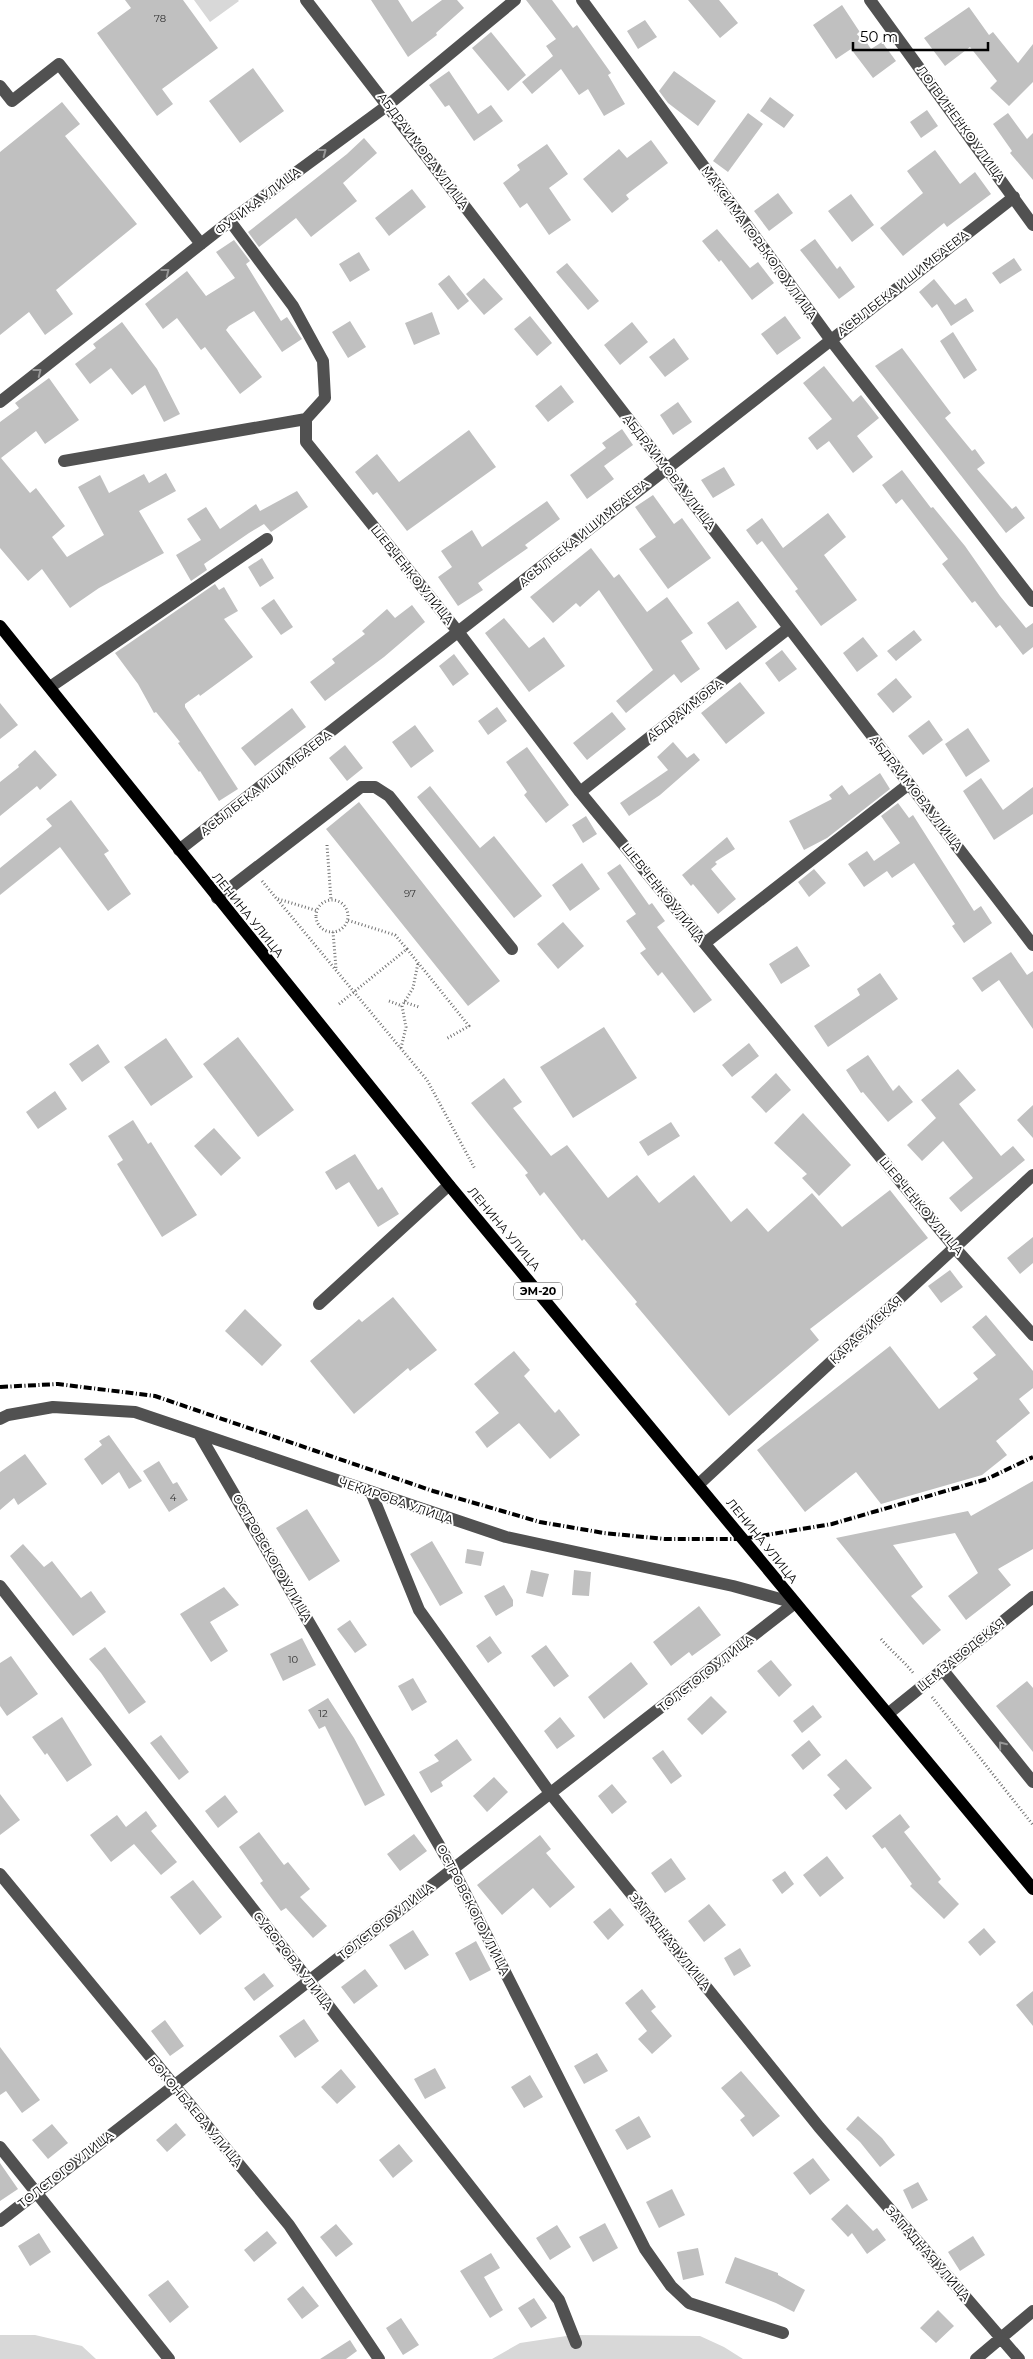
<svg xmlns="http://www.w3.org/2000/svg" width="1033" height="2359" viewBox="0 0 1033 2359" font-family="Montserrat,sans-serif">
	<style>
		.green { fill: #d8d8d8 }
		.building { fill: #c0c0c0 }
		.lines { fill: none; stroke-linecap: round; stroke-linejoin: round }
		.path { stroke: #737373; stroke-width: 3; stroke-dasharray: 1 2.5; stroke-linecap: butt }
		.minor { stroke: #515151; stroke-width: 12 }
		.major { stroke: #000; stroke-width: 12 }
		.rail { stroke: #000; stroke-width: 4; stroke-dasharray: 8 2.5 1 2.5; stroke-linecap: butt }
		.oneway { stroke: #979797 }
		.labels { text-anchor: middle; stroke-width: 4; stroke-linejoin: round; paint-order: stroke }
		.number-label { font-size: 10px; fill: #303030 }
		.shield { fill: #fff; stroke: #4c4c4c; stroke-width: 1 }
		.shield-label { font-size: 11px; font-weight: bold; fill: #000 }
		.street-label { font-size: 12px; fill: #000; stroke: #fff }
	</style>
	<rect width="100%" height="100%" fill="#fff"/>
	<path class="green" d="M194,0H238L239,1L210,22Z
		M0,2335H35L82,2346L96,2359H0Z
		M573,2335L700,2336L724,2347L743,2359H492L520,2343Z"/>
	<path class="building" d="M125,0H183L218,48L162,89L173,104L157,116L97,33L131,8Z
		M371,0H398L412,22L442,0H457L464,8L436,33L437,35L408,57Z
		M526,0H552L573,28L577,25L611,73L608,75L625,104L604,116L588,89L579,95L561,69L532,94L522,82L553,56L546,46L556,39Z
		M688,0H719L738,23L720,38Z
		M842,5L871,49L882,42L896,61L873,78L851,49L836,59L813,25Z
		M969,7L989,35L993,32L1018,63L1033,44V82L1009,106L990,88L997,81L970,47L945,66L924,38Z
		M645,20L657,37L638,49L627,31Z
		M491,32L526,75L508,91L472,48Z
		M253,68L284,111L240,143L209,101Z
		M449,71L478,114L491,105L503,121L474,141L449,105L445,107L429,85Z
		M674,71L716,101L698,126L668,103L659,91Z
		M770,97L794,115L784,128L760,111Z
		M62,102L80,124L65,136L137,224L56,290L73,314L45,335L29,312L0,335V152Z
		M927,110L938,126L921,138L910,122Z
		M748,113L763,124L728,172L713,161Z
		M1008,113L1027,139L1033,133V180L1010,153L1012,151L993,124Z
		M364,138L377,153L343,183L357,201L311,237L296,218L259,247L248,232L347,154Z
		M651,140L668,163L626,195L629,199L612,213L583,179L619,149L627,158Z
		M547,144L568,174L549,188L571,220L549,235L527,203L520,208L503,183L520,170L517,165Z
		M935,150L960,184L975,172L991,194L947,227L944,223L903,256L880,228L923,193L907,171Z
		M412,189L426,207L389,236L375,218Z
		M778,193L793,213L769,231L754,211Z
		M851,194L874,225L852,242L828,211Z
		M717,229L750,268L758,262L774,283L752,300L721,260L719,262L702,241Z
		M815,239L837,269L840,266L855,287L839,299L800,250Z
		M234,240L250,261L246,264L281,321L287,317L302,339L282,352L254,311L229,326L226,330L262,377L240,394L205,347L201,350L177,318L163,329L145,304L187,271L206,296L235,278L216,252Z
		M359,252L370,270L350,282L339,264Z
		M1014,258L1022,270L1000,284L992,273Z
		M567,263L599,301L588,310L556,272Z
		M449,275L469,301L458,310L438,284Z
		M484,278L503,299L484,315L466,294Z
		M934,279L955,305L966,298L974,311L951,326L937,304L932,308L919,292Z
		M432,312L440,334L414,345L405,323Z
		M530,316L552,343L537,356L514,329Z
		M785,316L801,338L777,355L761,334Z
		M350,321L366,347L348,358L332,332Z
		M122,322L157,369L180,414L164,422L145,385L132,395L111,368L90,384L75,364L96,348L93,344Z
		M632,322L648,342L620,365L604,345Z
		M953,332L977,370L964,379L940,341Z
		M674,338L689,359L665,377L649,357Z
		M902,348L951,413L945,418L972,451L975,449L985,463L977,469L1012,509L1016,506L1025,518L1006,533L875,366Z
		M824,366L853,402L861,395L879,418L857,436L873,457L853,473L829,441L817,450L808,438L832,419L803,383Z
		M49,378L79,420L45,444L36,431L1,458L30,493L36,488L65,526L52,537L67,557L104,535L78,487L100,475L109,493L144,474L149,483L166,473L176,491L139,511L164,553L99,588L70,608L42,569L28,581L0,548V422L19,408L15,403Z
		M561,385L574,402L548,422L535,406Z
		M678,402L692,422L673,435L660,415Z
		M622,429L633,445L604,466L614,479L587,499L570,475L606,448L602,443Z
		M469,430L496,467L407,531L377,492L373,495L355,472L377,454L399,482Z
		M724,467L735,485L713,498L701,480Z
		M902,470L931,508L933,507L965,546L1000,596L1026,628L1033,623V647L1023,655L1000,625L996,628L975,601L972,603L942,564L948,559L902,499L896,504L882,485Z
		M297,491L308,507L271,532L264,524L249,533L204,564L207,570L191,581L176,555L201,540L187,519L206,507L220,529L256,504L260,511Z
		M653,495L674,524L682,518L711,558L668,589L639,549L656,537L635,507Z
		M547,501L560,519L525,545L528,548L478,583L483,590L458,606L438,577L452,567L441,551L472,530L482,547Z
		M828,513L846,537L824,555L857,600L821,626L795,591L798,589L762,541L757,545L746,530L762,518L783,548Z
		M591,548L614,578L619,574L647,612L667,597L693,633L681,641L700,669L681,683L674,674L626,713L616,701L653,670L599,590L580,607L576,603L553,623L530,597Z
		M262,558L274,578L260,587L248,567Z
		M215,584L219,590L224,587L238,611L224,619L253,657L200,696L199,694L185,704V707L238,789L219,801L200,771L199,772L178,743L180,742L156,712L154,713L138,684L115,653Z
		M274,599L293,627L281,635L261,608Z
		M738,601L757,627L726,650L707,623Z
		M412,605L425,622L384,657L325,701L310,682L335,663L332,659L365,634L362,631L387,609L395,618Z
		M504,618L529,648L544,637L565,666L529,692L485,633Z
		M914,630L922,640L896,661L887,651Z
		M863,637L878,656L857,672L843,653Z
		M782,650L797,669L779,682L765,663Z
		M454,654L469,674L453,686L439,666Z
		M896,678L912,697L893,713L877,694Z
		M740,682L765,713L726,744L701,713Z
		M0,703L18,725L0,739Z
		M497,707L507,721L488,735L478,721Z
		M292,708L306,727L255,766L241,748Z
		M612,712L626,729L587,760L573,743Z
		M929,720L943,740L923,755L908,736Z
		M415,725L434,751L411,768L392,742Z
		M968,728L990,761L966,777L945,744Z
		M673,742L687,758L694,753L700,760L660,795L629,816L620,803L668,770L657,757Z
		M345,745L363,768L347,781L329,758Z
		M527,747L569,805L546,823L524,795L527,792L506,762Z
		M35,750L57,775L40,790L37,786L0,816V782L19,767L18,765Z
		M880,773L890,789L827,838L804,850L789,821L832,799L829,795L842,785L849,795Z
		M981,778L1003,810L1033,787V814L994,840L963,791Z
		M430,786L480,848L494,836L542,896L514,918L417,797Z
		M71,800L109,851L104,854L131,894L108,911L60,847L0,895V868L52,826L46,819Z
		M359,802L500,981L468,1006L326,829Z
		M898,803L909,818L913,815L974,911L981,906L992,923L964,943L952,926L955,924L914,863L892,878L887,871L864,887L848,864L867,851L874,861L900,843L881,816Z
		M586,816L597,834L583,843L572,825Z
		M727,837L735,849L715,862L717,864L711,869L736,899L718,914L693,884L691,886L682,875Z
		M582,863L600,889L570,911L552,885Z
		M620,864L649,905L652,903L665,921L657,927L712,1000L694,1013L662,972L658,976L640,953L646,949L626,921L636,914L607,873Z
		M814,869L826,883L809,897L798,882Z
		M563,922L584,946L558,969L537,944Z
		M797,946L810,966L781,984L769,964Z
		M1011,952L1027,975L1033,971V1029L999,980L982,992L972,978Z
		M880,973L898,999L828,1047L814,1026L860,995L857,989Z
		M604,1027L637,1078L573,1118L540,1067Z
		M238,1037L294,1110L258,1137L203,1064Z
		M166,1038L193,1077L151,1106L124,1067Z
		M749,1043L759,1056L732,1077L722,1065Z
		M98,1044L110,1062L82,1082L69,1064Z
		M868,1055L893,1091L899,1085L913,1102L888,1122L863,1092L861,1093L846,1070Z
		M958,1069L976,1090L959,1104L1001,1156L1013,1146L1025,1160L961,1212L949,1198L973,1178L943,1141L922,1161L907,1145L936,1118L921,1100Z
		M776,1073L791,1090L766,1113L751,1097Z
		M504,1078L522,1102L513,1108L551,1156L567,1145L608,1198L637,1175L659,1203L694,1175L731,1222L747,1208L768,1232L812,1193L842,1227L890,1190L928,1238L810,1329L819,1340L729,1416L635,1304L637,1302L584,1239L582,1241L544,1192L540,1196L525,1175L528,1173L471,1103Z
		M55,1091L67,1109L38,1129L26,1112Z
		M1033,1105V1138L1017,1120Z
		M803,1113L851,1165L819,1196L802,1178L807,1174L774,1143Z
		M133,1120L148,1144L151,1142L197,1215L162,1237L117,1164L123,1160L108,1136Z
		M671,1122L680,1136L648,1156L639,1142Z
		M214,1128L241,1158L221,1176L194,1146Z
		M355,1154L378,1190L382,1187L399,1214L378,1227L349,1182L336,1190L325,1172Z
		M1033,1237V1263L1020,1274L1007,1258Z
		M950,1270L963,1287L941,1303L928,1286Z
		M393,1297L437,1350L410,1371L408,1368L354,1414L310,1361L359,1319L362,1322Z
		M245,1309L282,1345L262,1366L225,1331Z
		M986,1315L1033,1371V1388L1019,1399L1030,1413L996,1441L1007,1455L982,1475L881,1504L856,1472L805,1512L757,1450L890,1346L939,1409L978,1379L973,1373L996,1355L972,1327Z
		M514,1351L530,1370L524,1376L555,1413L559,1409L580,1435L550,1459L519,1423L487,1448L475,1432L499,1413L474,1384Z
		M109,1435L142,1481L129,1489L119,1472L102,1485L84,1459L102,1445L99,1441Z
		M25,1454L47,1484L18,1505L14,1498L0,1510V1472Z
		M159,1461L173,1484L177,1482L188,1500L169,1512L143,1471Z
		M1033,1481V1549L998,1569L1011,1585L966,1620L948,1596L978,1573L955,1533L893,1545L923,1587L911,1596L941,1630L923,1645L836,1538L968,1511L971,1516Z
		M307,1509L340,1561L309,1581L276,1528Z
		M432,1541L463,1593L440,1606L410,1554Z
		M23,1544L44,1567L52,1561L81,1598L91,1591L106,1612L73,1636L10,1556Z
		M467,1549L484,1552L481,1566L465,1563Z
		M531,1570L549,1574L543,1597L526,1593Z
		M574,1570L591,1572L589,1596L572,1595Z
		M504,1585L513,1600V1606L496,1616L484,1596Z
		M224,1587L239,1605L210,1622L228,1651L211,1662L180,1614Z
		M699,1606L721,1635L692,1656L689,1652L671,1666L653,1642Z
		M350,1620L367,1645L355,1653L337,1629Z
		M490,1636L502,1653L488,1663L476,1646Z
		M302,1638L316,1665L283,1681L270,1654Z
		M546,1645L569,1676L554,1687L531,1656Z
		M105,1647L146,1702L129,1714L101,1673L89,1659Z
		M11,1656L38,1694L7,1716L0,1706V1663Z
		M771,1660L792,1685L779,1697L757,1671Z
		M631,1662L648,1684L604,1719L588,1697Z
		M413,1678L427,1702L412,1711L398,1686Z
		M1027,1681L1033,1688V1752L996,1706Z
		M711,1696L727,1712L702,1735L687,1719Z
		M328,1698L354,1738L385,1795L365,1806L325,1726L319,1729L308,1710Z
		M813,1705L822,1717L802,1733L793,1721Z
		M62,1717L92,1765L67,1782L47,1753L45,1755L32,1737Z
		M560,1717L575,1736L557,1749L544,1731Z
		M161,1735L189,1772L179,1780L150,1743Z
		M457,1739L472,1760L441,1782L443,1786L431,1793L419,1772L439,1761L434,1755Z
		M809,1740L821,1755L803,1770L791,1755Z
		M663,1750L682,1776L671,1784L652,1758Z
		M846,1759L872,1788L846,1810L833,1795L840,1789L827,1775Z
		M494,1777L508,1792L487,1812L473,1796Z
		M612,1784L627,1802L612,1814L598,1796Z
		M0,1794L20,1820L0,1835Z
		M225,1795L238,1812L218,1828L205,1811Z
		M146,1811L157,1826L151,1831L177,1862L161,1875L134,1844L111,1862L90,1835L117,1815L126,1827Z
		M900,1814L910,1827L904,1832L941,1879L938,1882L959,1904L944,1919L910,1886L912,1884L885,1847L882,1849L872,1836Z
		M259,1832L284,1865L288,1862L310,1889L300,1897L327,1926L313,1938L286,1908L281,1911L260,1883L263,1881L239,1847Z
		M414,1834L427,1851L400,1871L387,1854Z
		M540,1835L551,1849L546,1853L575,1887L550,1908L533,1888L502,1915L477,1885Z
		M827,1856L844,1878L820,1897L803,1875Z
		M671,1858L686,1879L665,1893L651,1873Z
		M785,1871L794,1884L782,1894L772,1880Z
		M193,1880L222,1917L200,1935L170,1897Z
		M709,1904L726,1925L704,1942L688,1921Z
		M610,1908L624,1925L608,1940L593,1922Z
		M984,1928L996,1942L980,1956L968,1942Z
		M413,1930L429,1955L405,1970L389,1945Z
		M476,1941L491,1970L470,1981L455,1953Z
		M740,1948L751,1966L734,1976L724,1958Z
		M365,1969L378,1986L354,2004L341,1987Z
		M264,1973L274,1986L254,2001L244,1988Z
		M642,1989L656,2007L651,2011L672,2036L652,2054L638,2039L647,2031L625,2003Z
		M1033,1991V2026L1016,2005Z
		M304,2019L319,2041L295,2058L279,2036Z
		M165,2020L184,2046L170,2056L151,2031Z
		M0,2047L40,2100L22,2113L6,2091L0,2095Z
		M597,2053L608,2071L584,2084L574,2066Z
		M435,2068L446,2088L425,2099L414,2079Z
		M341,2069L356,2087L337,2104L321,2087Z
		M741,2071L780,2116L753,2137L740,2120L745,2116L721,2088Z
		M530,2075L543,2097L524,2108L511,2087Z
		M639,2116L651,2137L627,2150L615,2130Z
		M858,2116L882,2138L895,2155L880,2167L860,2142L846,2129Z
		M176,2123L186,2135L167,2152L156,2140Z
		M52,2124L68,2143L48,2159L32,2140Z
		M399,2144L413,2161L393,2178L379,2160Z
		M813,2158L830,2180L810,2195L793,2173Z
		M0,2163L18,2189L0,2201Z
		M918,2182L928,2200L912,2209L903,2190Z
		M672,2189L685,2215L659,2228L646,2202Z
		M847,2204L873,2231L877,2228L886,2240L867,2254L852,2233L848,2237L831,2219Z
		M605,2223L618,2248L593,2262L579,2237Z
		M336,2224L353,2244L336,2257L320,2237Z
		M557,2225L571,2247L550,2260L536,2238Z
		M267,2231L277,2243L254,2262L244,2250Z
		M39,2233L51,2252L30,2266L18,2246Z
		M973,2236L985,2255L960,2271L948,2252Z
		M698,2248L704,2275L683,2280L677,2252Z
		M491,2253L500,2268L484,2277L503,2310L490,2318L460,2271Z
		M735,2257L778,2273V2275L805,2290L794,2312L776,2303L725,2283Z
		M168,2280L189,2307L170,2323L148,2295Z
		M303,2286L319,2306L302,2319L287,2299Z
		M534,2298L547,2318L531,2328L518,2308Z
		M938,2310L954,2326L936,2343L920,2328Z
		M401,2318L419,2345L403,2355L386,2328Z
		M350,2340L357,2351L346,2359H320Z"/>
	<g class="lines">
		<path class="path" d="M327,845L331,900
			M262,881L427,1080L475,1169
			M278,899L318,911
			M316 916a16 16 0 1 1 32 0a16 16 0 1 1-32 0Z
			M333,932L336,968
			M407,949L469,1026L446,1039
			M389,1001L402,1006
			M404,1002L419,1007
			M339,1004L407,949L395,935L347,920
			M401,1048L406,1027L402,1006L413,988L418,963
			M881,1639C892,1652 903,1660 914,1674
			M932,1697L1033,1825"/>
		<path class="minor" d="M306,0L1033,945
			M582,0L830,339L1033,601
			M870,0L1033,225
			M0,86L12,101L59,64L201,244
			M230,221L293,306L323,361L325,398L306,419V442L459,633L580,792L955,1248L1033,1335
			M0,402L230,221L388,105L515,0
			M64,461L306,419
			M50,687L267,539
			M580,792L789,628
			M179,850L1014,197
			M217,898L361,787H375L389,796L512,949
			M705,943L909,784
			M319,1304L449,1185
			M0,1419L8,1415L53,1407L135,1412L506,1537L733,1586L795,1603
			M199,1434L453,1869L645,2249L671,2286L689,2303L783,2333
			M699,1484L1033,1175
			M371,1492L419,1610L550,1793L819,2127L1019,2359
			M0,1586L559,2300L576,2343
			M942,1669L1033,1782
			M889,1713L1033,1597
			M0,1874L289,2225L379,2359
			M0,2147L169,2359
			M0,2221L795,1603
			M976,2359L1033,2311"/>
		<path class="major" d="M0,626L449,1185L1033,1889"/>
		<path class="rail" d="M0,1387L58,1384L155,1396L433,1491L540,1522L604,1533L665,1539H742L832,1524L987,1479L1033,1457"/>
	</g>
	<defs><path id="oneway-chevron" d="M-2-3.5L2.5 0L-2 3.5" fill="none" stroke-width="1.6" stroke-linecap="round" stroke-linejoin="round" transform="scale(1.25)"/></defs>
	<g class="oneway">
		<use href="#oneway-chevron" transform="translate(323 152) rotate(-37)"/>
		<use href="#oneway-chevron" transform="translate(166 272) rotate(-38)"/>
		<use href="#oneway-chevron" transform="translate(38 372) rotate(-38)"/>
		<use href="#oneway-chevron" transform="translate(1002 1745) rotate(-129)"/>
	</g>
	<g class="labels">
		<g class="number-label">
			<text x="160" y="22">78</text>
			<text x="410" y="897">97</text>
			<text x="173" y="1501">4</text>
			<text x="293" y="1663">10</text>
			<text x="323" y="1717">12</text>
		</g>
		<rect class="shield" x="514" y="1282.5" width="48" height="17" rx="4"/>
		<g class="shield-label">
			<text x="538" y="1295">ЭМ-20</text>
		</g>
		<g class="street-label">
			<text transform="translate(961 124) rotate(54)" y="4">ЛОГВИНЕНКО УЛИЦА</text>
			<text transform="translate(423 151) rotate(53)" y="4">АБДРАИМОВА УЛИЦА</text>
			<text transform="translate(258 201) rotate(-37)" y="4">ФУЧИКА УЛИЦА</text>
			<text transform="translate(759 243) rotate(54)" y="4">МАКСИМА ГОРЬКОГО УЛИЦА</text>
			<text transform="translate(903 283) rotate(-38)" y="4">АСЫЛБЕКА ИШИМБАЕВА</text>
			<text transform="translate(669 472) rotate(52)" y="4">АБДРАИМОВА УЛИЦА</text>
			<text transform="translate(584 533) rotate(-39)" y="4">АСЫЛБЕКА ИШИМБАЕВА</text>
			<text transform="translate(412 575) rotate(51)" y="4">ШЕВЧЕНКО УЛИЦА</text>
			<text transform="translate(685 710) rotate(-38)" y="4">АБДРАИМОВА</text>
			<text transform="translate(266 783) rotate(-38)" y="4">АСЫЛБЕКА ИШИМБАЕВА</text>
			<text transform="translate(916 793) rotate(52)" y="4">АБДРАИМОВА УЛИЦА</text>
			<text transform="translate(663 893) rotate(51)" y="4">ШЕВЧЕНКО УЛИЦА</text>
			<text transform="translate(248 915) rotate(51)" y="4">ЛЕНИНА УЛИЦА</text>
			<text transform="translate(921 1206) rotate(50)" y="4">ШЕВЧЕНКО УЛИЦА</text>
			<text transform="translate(504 1229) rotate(50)" y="4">ЛЕНИНА УЛИЦА</text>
			<text transform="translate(866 1330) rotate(-43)" y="4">КАРАСУЙСКАЯ</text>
			<text transform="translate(396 1501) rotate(19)" y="4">ЧЕКИРОВА УЛИЦА</text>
			<text transform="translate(762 1541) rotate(51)" y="4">ЛЕНИНА УЛИЦА</text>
			<text transform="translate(272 1558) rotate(60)" y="4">ОСТРОВСКОГО УЛИЦА</text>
			<text transform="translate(961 1655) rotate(-39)" y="4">ЦЕМЗАВОДСКАЯ</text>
			<text transform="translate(706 1673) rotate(-38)" y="4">ТОЛСТОГО УЛИЦА</text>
			<text transform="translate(473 1910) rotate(63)" y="4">ОСТРОВСКОГО УЛИЦА</text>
			<text transform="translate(386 1921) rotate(-38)" y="4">ТОЛСТОГО УЛИЦА</text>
			<text transform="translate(670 1942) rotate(51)" y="4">ЗАПАДНАЯ УЛИЦА</text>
			<text transform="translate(293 1961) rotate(52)" y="4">СУВОРОВА УЛИЦА</text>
			<text transform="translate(195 2112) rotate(50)" y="4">БОКОНБАЕВА УЛИЦА</text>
			<text transform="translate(66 2169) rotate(-38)" y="4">ТОЛСТОГО УЛИЦА</text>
			<text transform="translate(928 2254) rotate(49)" y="4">ЗАПАДНАЯ УЛИЦА</text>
		</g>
	</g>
	<path d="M853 42v8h135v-8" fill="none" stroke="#000000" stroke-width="2.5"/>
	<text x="860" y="42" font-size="15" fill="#000000" stroke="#ffffff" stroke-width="4" paint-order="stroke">50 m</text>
</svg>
